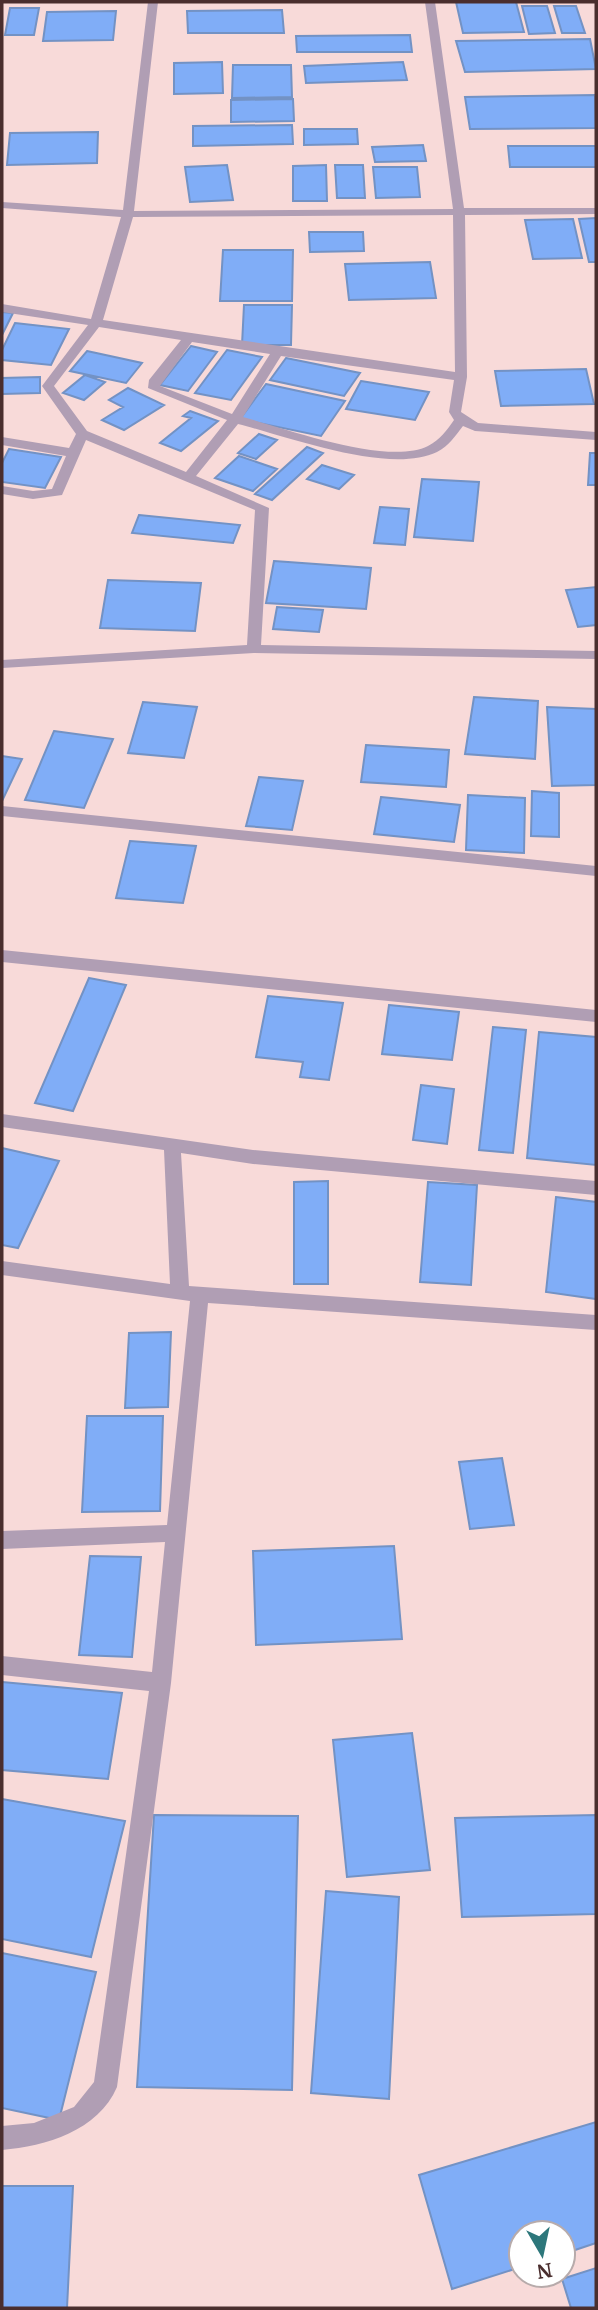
<svg xmlns="http://www.w3.org/2000/svg" width="598" height="2310" viewBox="0 0 598 2310" font-family="Merriweather,serif">
	<style>
		.building { fill: #80adf7; stroke: #7392c4; stroke-width: 2 }
		.lines { fill: none; stroke-linecap: round; stroke-linejoin: round }
		.minor { fill: #b09eb4; fill-rule: evenodd }
	</style>
	<rect width="100%" height="100%" fill="#f8dad9"/>
	<path class="building" d="M456,2H516L524,32L463,33Z
		M522,6H547L555,33L529,34Z
		M554,6H576L585,33H562Z
		M10,8H39L34,35H5Z
		M282,10L284,33H188L187,11Z
		M116,11L113,40L43,41L47,12Z
		M410,35L412,52H297L296,36Z
		M590,39L596,69L465,72L456,41Z
		M222,62L223,93L174,94V63Z
		M403,62L407,80L306,83L304,66Z
		M233,65H291L292,97L232,98Z
		M595,95L596,128L470,129L465,97Z
		M293,99L294,121L231,122V100Z
		M292,125L293,144L193,146V126Z
		M304,129H357L358,144L304,145Z
		M98,132L97,163L7,165L10,133Z
		M423,145L426,161L375,162L372,147Z
		M508,146H596V167H510Z
		M227,165L233,200L190,202L185,167Z
		M326,165L327,201H293V166Z
		M335,165H363L365,198H337Z
		M373,167H417L420,197L376,198Z
		M596,218V262H589L579,219Z
		M573,219L582,258L533,259L525,220Z
		M309,232H363L364,251L310,252Z
		M223,250H293L292,301H220Z
		M430,262L436,298L349,300L345,264Z
		M244,305H292L291,345H242Z
		M2,312L13,313L2,335Z
		M15,323L69,329L51,365L2,360V350Z
		M191,346L217,352L188,391L160,385Z
		M227,350L262,357L231,400L195,393Z
		M87,351L142,363L126,383L70,371Z
		M286,358L360,373L344,396L270,380Z
		M586,369L594,404L501,406L495,371Z
		M85,375L105,382L84,400L63,393Z
		M40,377V393L2,394V378Z
		M361,381L429,392L415,420L346,409Z
		M266,384L345,401L321,436L240,419Z
		M128,388L164,405L124,430L102,420L123,407L109,400Z
		M190,411L218,421L181,451L160,443L191,418L183,416Z
		M259,434L277,440L256,459L238,453Z
		M307,447L323,453L272,500L255,494Z
		M9,449L61,457L45,488L2,482V463Z
		M590,453H596V485H588Z
		M239,456L277,469L253,491L215,478Z
		M322,465L354,475L339,489L307,479Z
		M422,479L479,482L473,541L414,537Z
		M380,507L409,509L405,545L374,543Z
		M139,515L240,525L233,543L132,533Z
		M274,561L371,568L366,609L266,603Z
		M108,580L201,583L195,631L100,628Z
		M596,587V625L578,627L566,590Z
		M277,607L323,610L319,632L273,629Z
		M474,697L538,701L535,759L465,754Z
		M143,702L197,707L184,758L128,753Z
		M547,707L596,709V785L552,786Z
		M54,731L113,739L84,808L25,800Z
		M366,745L449,750L446,787L361,782Z
		M2,756L22,759L2,801Z
		M259,777L303,781L292,830L246,826Z
		M532,791L559,793V837L531,836Z
		M468,795L525,798L524,853L466,850Z
		M381,797L460,805L454,842L374,834Z
		M130,841L196,846L183,903L116,898Z
		M89,978L126,985L73,1111L35,1103Z
		M268,996L343,1003L329,1080L300,1077L303,1062L256,1057Z
		M389,1005L459,1012L452,1060L382,1054Z
		M493,1027L526,1030L513,1153L479,1150Z
		M539,1032L596,1037V1165L527,1158Z
		M421,1085L454,1089L447,1144L413,1140Z
		M2,1148L59,1161L18,1248L2,1245Z
		M328,1181V1284H294V1182Z
		M428,1182L477,1185L471,1285L420,1282Z
		M556,1197L596,1202V1299L546,1292Z
		M171,1332L168,1407L125,1408L129,1333Z
		M87,1416H163L160,1511L82,1512Z
		M502,1458L514,1525L470,1529L459,1462Z
		M394,1546L402,1639L256,1645L253,1551Z
		M90,1556L141,1557L132,1657L79,1655Z
		M2,1682L122,1693L108,1779L2,1770Z
		M412,1733L430,1870L347,1877L333,1740Z
		M2,1799L125,1821L91,1957L2,1939Z
		M154,1815L298,1816L292,2090L137,2087Z
		M596,1815V1914L462,1917L455,1818Z
		M326,1891L399,1897L389,2099L311,2093Z
		M2,1953L96,1972L59,2120L2,2108Z
		M596,2122V2243L563,2254V2233H521V2267L452,2289L419,2175Z
		M2,2186H73L67,2308H2Z
		M596,2268V2308H571L562,2279Z"/>
	<g class="lines">
		<path class="minor" d="M148,2H158L134,211L453,209L425,2H435L464,208H596V214L465,215L467,377L461,412L478,423L596,432V440L475,431L463,426C455,436 449,446 437,452C389,475 289,437 238,424L196,476L269,508L261,645L596,651V659L254,653L2,668V660L247,645L255,510L86,440L62,495L33,499L2,494V486L33,491L52,489L66,456L2,445V437L69,448L76,434L42,386L88,325L2,312V304L91,319L121,217L2,208V202L123,210ZM453,215L455,372L103,320L133,217ZM99,327L181,340L149,380L148,388L227,420L186,472L87,431L54,386ZM192,342L270,354L232,414L160,386ZM281,356L454,380L449,412L454,420C447,430 440,440 428,446C388,466 287,429 243,417Z
			M2,806L596,866V876L2,816Z
			M2,950L596,1010V1022L2,962Z
			M2,1114L253,1150L596,1181V1195L253,1164L181,1153L189,1286L596,1315V1330L208,1303L171,1683L117,2087C98,2131 46,2146 2,2150V2126L34,2123L74,2107L94,2082L149,1691L2,1675V1656L152,1672L165,1542L2,1549V1531L167,1525L190,1301L2,1275V1261L170,1284L164,1150L2,1127Z"/>
	</g>
	<rect width="598" height="2310" fill="none" stroke="#4a2e2e" stroke-width="7"/>
	<g transform="translate(542 2254) rotate(171)"><circle r="33" fill="#ffffff" stroke="#b7abab" stroke-width="2"/>
	<path d="M0-5L12 26L0 18L-12 26Z" fill="#2d777b"/>
	<text y="-10" font-size="19" font-weight="bold" text-anchor="middle" fill="#4a2e2e">N</text>
	</g>
</svg>
